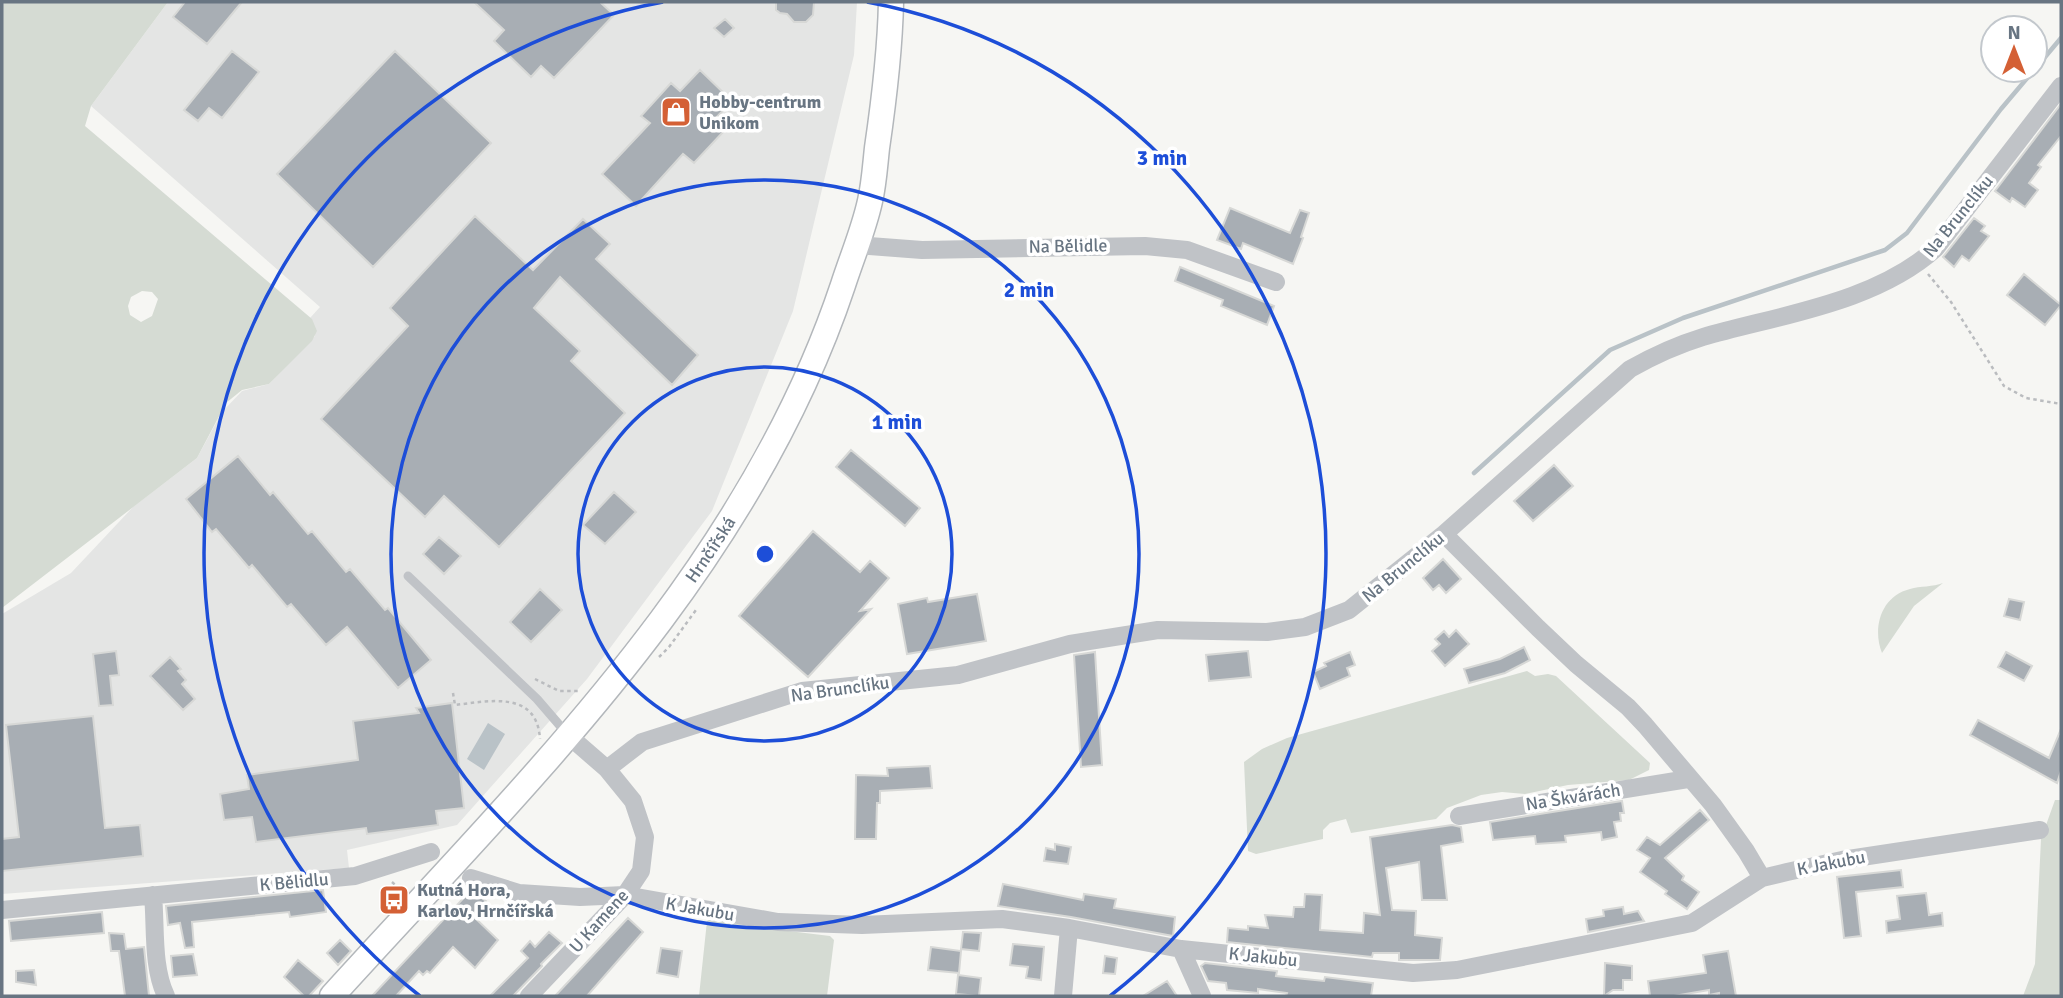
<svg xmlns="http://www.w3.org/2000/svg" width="2063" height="998" viewBox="0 0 2063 998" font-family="Signika,sans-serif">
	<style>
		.built { fill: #e4e5e4 }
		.green { fill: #d5dbd3; fill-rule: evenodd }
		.water { fill: #b9c2c7 }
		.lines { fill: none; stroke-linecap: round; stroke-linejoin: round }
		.stream { stroke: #b9c2c7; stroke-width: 4.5 }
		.building { fill: #a8aeb4; stroke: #d7d8d6; stroke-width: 2 }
		.secondary-casing { stroke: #b3b7bb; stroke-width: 27 }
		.path { stroke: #babcbf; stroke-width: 2.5; stroke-dasharray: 3.5 3.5; stroke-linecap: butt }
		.service { stroke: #c0c3c7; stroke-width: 9 }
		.minor { stroke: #c0c3c7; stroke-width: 18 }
		.secondary { stroke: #fff; stroke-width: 24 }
		.ring { fill: none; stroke: #1d4ed8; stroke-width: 3.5 }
		.labels { text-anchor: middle; stroke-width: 7; stroke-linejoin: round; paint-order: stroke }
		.poi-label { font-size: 18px; font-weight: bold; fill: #687582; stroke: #fff; text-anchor: start }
		.street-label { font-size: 18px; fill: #687582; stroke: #fff }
		.centre { fill: #1d4ed8; stroke: #fff; stroke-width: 3.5 }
		.ring-label { font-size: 21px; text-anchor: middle; font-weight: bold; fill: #1d4ed8; stroke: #fff; stroke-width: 7; stroke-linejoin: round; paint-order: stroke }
	</style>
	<rect width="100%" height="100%" fill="#f6f6f3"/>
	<path class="built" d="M168,2H857L854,55L793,311L712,511L587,679L457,825L347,850L349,868L2,894V614L71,573L133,507L197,458L222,412L242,391L269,384L315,336L310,318L320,307L91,106Z"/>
	<path class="green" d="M2,2H168L91,106L85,126L312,319L317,331L312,341L269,384L242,390L226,403L197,458L2,608ZM142,291L152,292L158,299L152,316L141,322L130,315L128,306L131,297Z
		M1943,583L1914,606L1882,653C1872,628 1881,596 1910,589C1920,586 1933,587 1943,583Z
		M1527,671L1535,676L1548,674L1556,676L1650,763L1649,770L1629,780L1568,785L1525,794L1502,792L1481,795L1447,808L1436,819L1351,833L1346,819L1330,823L1323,830V839L1256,854L1248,851L1244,762L1262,749L1287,738Z
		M2055,800H2061V996H2023L2035,964L2041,839Z
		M711,919L756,927L830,936L834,940L827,996H699L707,921Z"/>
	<path class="water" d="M488,723L505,734L484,770L467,759Z"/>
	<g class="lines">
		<path class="stream" d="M2035,69L2061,38
			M1474,473L1610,350L1683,318L1885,250L1907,233L2001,109L2034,70"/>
	</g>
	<path class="building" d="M185,2H242L207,44L173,17Z
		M474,2H600L614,15L554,78L541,66L531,77L494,41L504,30Z
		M776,2H814L813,15L806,22H794L787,14L780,13L776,10Z
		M725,19L734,28L724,37L714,28Z
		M232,51L259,72L222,118L209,108L198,121L184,110Z
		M395,51L491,143L373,267L277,174Z
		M700,70L732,101L713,121L724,131L694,163L683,154L636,206L602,174L650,123L641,116L671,83L680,91Z
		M2061,104V136L2038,165L2041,167L2029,183L2038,190L2025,207L2012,198L2010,202L1995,191Z
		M1230,208L1290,233L1300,210L1309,213L1301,237L1303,238L1293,264L1243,243L1241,249L1217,240Z
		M475,216L533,270L583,219L610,244L596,259L698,355L672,385L560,277L534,308L580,351L571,361L625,413L499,547L444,496L425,517L321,419L408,326L390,308Z
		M1974,218L1985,226L1981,231L1989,236L1969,261L1962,256L1954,267L1943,257Z
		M1180,267L1274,306L1267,325L1221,306L1223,300L1175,281Z
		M2024,274L2061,305L2045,325L2007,295Z
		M851,450L920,508L905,526L836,467Z
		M238,456L270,495L273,492L308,534L312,531L346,572L350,569L385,610L388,608L431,660L398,688L347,627L326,645L291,604L287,607L252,565L249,568L216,529L212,532L186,499Z
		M1554,465L1573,486L1533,521L1514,501Z
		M614,492L636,512L605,544L583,525Z
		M813,531L860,572L870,561L889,578L860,611L871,609L808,677L739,616Z
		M439,537L461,556L444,574L423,554Z
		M1443,559L1461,579L1446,593L1439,585L1433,590L1423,578Z
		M540,589L562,610L531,642L510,622Z
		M977,594L986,641L907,654L898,604L927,598L928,602Z
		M2009,599L2024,602L2020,620L2004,616Z
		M1456,630L1469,644L1445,666L1432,651L1440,644L1435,639L1444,631L1449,637Z
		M1524,647L1530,660L1505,673L1469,683L1464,669L1500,659Z
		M116,651L119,675L110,676L113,705L99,706L93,654Z
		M1248,651L1251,677L1209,681L1206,655Z
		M1095,652L1102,765L1081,767L1074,655Z
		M1350,652L1355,665L1347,668L1350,676L1320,689L1313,672L1326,666L1324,663Z
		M2006,652L2032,666L2024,681L1998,667Z
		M170,657L181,669L178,671L186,680L182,684L195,699L183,710L150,676Z
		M452,703L464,808L436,811L438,825L367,834L366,828L256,842L252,817L224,820L220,794L249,789L247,775L358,760L353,721L419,713L416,708Z
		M93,716L105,828L140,825L143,856L2,871V839L19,837L6,725Z
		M1978,720L2049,758L2061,729V771L2057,783L1970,735Z
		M930,766L932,788L880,791V803H877L876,839H855L856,775L888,776L887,768Z
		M1622,801L1624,813H1620L1621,821L1614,822L1617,837L1602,840L1601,832L1565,836L1566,842L1536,844L1535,836L1493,840L1490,822Z
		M1700,810L1709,820L1665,858L1684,876L1682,880L1699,892L1687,909L1665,894L1667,891L1640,872L1650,858L1637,850L1647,837L1660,845Z
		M1452,825L1461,827L1463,842L1441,846L1447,900H1422L1419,862L1386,868L1392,910L1416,911L1415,935L1442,938L1440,960H1399V953H1373L1372,957L1227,942L1228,928L1248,930V926L1268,928L1265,915L1293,917L1294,907H1304L1305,894L1322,895L1320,930L1363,933L1364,913L1380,915L1370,837Z
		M1055,844L1071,847L1068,864L1044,861L1046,848L1055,850Z
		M1901,870L1903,887L1856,892L1861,936L1844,938L1837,877Z
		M1003,884L1083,900L1084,894L1116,899L1114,908L1175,917L1173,936L1071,917L998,906Z
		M323,890L326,912L290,917L289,912L192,922L194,947L185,948L180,923L168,925L166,906Z
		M471,890L486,901L472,915L498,940L475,968L453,947L430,973L427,971L423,975L419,971L396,996H372Z
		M1926,893L1929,915L1942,913L1943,926L1887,933L1886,921L1900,919L1897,896Z
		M1623,907L1624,914L1638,911L1644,921L1588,932L1586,919L1604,916L1603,910Z
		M102,912L104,933L11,941L9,921Z
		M628,918L643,932L587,996H555Z
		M549,932L562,943L541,964L542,966L513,996H490L528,958L521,951L530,941L535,947Z
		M963,932L981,933L979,951L961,949Z
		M109,933L124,934L126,949L144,947L149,996H125L119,951H111Z
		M340,940L351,951L338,965L327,953Z
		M1013,944L1044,947L1041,980L1026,978L1028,967L1010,965Z
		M931,947L961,951L959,973L928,970Z
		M661,948L682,951L678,977L657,973Z
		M1728,951L1736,996H1719V993L1709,995V990L1674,996H1650L1648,981L1706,973L1703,955Z
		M193,954L197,975L173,977L171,956Z
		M1105,956L1117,958L1115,974L1103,973Z
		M298,960L323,981L309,996H304L284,977Z
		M1205,963L1277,971L1276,976L1324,981L1325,977L1373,983L1371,996H1286L1287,993L1258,989V993L1227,990L1226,983L1208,981L1201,966Z
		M1605,963L1632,966V980H1623V990H1613L1604,996Z
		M34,970L36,985L16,982V971Z
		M958,975L981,978L979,996L956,994Z
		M1167,981L1177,996H1143Z"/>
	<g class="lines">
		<g class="secondary-casing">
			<g id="secondary">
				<path id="s1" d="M332,996C529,779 748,570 843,285C852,257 864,229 870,201C874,184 875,166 877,148C884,100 890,51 891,2"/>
			</g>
		</g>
		<path class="path" d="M1928,274L1951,302L2004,386L2026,398L2061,404
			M659,657L669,647L696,610
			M535,679L559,691H578
			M453,693L455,705C489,701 537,690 540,739
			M392,882L402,891"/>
		<path class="service" d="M408,576L537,699L568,735"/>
		<path class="minor" d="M856,245L922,250L1145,246L1187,250L1276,282
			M1444,534L1538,628L1576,664L1628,707L1645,725L1713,805L1746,851L1762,878
			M607,769L642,742L802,691L958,675L1070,644L1158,630L1267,632L1305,627L1349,610L1444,534L1630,369C1653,356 1677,345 1703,337C1779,315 1875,303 1936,248L2061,86
			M1459,816L1688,779
			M471,878L519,893L580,897L625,895L778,922L862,925L1002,919L1069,928L1181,949L1413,973L1457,970L1692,923L1762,878L1787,872L1842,860L2040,830
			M153,895C156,927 152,967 166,996
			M2,910L355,876L431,852
			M1181,949L1202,996
			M529,996L625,895L641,871L645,837L633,801L607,769L569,736
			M1063,996L1069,928"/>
		<use href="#secondary" class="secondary"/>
	</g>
	<g class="ring">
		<circle cx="765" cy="554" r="187"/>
		<circle cx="765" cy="554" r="374"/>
		<path d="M420 996A561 561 0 0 1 663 2M867 2A561 561 0 0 1 1110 996"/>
	</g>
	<defs>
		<g id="shop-square" transform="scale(1.575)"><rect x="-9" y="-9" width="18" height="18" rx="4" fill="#d46035" stroke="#fff"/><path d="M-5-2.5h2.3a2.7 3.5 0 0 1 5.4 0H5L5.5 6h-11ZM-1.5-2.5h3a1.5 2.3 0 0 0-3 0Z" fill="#fff"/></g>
		<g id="bus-square" transform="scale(1.575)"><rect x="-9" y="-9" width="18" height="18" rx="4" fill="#d46035" stroke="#fff"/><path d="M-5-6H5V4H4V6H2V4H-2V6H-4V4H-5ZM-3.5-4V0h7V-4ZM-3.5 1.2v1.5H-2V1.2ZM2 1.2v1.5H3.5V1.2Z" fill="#fff"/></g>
	</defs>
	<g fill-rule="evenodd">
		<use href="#shop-square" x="676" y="112"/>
		<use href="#bus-square" x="394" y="900"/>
	</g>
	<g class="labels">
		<g class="poi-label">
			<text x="699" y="108">Hobby-centrum<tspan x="699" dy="21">Unikom</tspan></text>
			<text x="417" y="896">Kutná Hora,<tspan x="417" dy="21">Karlov, Hrnčířská</tspan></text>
		</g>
		<g class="street-label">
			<text transform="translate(1958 216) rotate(-51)" y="6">Na Brunclíku</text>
			<text transform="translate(1068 246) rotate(-1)" y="6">Na Bělidle</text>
			<text dy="6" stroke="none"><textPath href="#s1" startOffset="586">Hrnčířská</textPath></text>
			<text transform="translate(1403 567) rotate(-39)" y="6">Na Brunclíku</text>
			<text transform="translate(840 689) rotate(-8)" y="6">Na Brunclíku</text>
			<text transform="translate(1573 797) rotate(-9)" y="6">Na Škvárách</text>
			<text transform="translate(1831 863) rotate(-11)" y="6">K Jakubu</text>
			<text transform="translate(294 882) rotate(-5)" y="6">K Bělidlu</text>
			<text transform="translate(700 909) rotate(10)" y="6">K Jakubu</text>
			<text transform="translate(599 921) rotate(-48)" y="6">U Kamene</text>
			<text transform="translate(1263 957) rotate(6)" y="6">K Jakubu</text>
		</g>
	</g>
	<circle cx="765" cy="554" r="10" class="centre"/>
	<g class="ring-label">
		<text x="1162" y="165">3 min</text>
		<text x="1029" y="297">2 min</text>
		<text x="897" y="429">1 min</text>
	</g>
	<rect width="2063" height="998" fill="none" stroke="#687582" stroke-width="7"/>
	<g transform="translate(2014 49)"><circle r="33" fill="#ffffff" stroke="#c3c8cd" stroke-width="2"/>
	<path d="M0-5L12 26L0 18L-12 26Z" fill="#d46035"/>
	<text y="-10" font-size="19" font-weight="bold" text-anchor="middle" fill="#687582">N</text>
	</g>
</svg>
